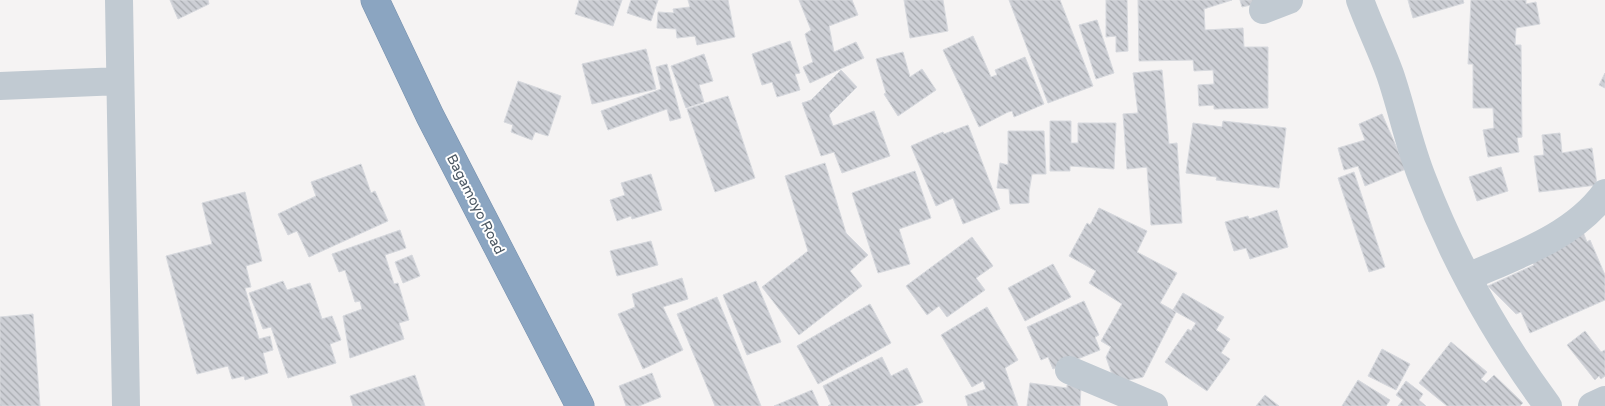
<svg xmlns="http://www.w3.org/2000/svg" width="1605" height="406" viewBox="0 0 1605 406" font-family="'Varela Round',sans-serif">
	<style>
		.building { fill: url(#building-back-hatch); stroke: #d7d9de }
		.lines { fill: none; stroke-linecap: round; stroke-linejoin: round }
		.highway-casing { stroke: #7690ad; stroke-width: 29 }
		.minor { stroke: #c1cad2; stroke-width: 28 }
		.highway { stroke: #8ba5c1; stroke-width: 28 }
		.labels { text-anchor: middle; stroke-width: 4; stroke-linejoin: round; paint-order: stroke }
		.street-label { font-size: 14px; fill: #4a5661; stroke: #fff }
	</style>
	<defs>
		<pattern id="building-back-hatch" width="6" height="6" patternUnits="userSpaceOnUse" patternTransform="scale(1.25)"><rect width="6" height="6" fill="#cdcfd5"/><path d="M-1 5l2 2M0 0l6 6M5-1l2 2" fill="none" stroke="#a8abb0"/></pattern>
	</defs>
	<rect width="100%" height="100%" fill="#f5f3f3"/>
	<path class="building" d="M170,0H208L209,4L178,19Z
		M579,0H622L613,26L575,14Z
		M631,0H658L651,21L627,13Z
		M688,0H728L735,37L697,45L695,36L677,38L676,29L657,28L658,12L674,13L673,9L690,7Z
		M799,0H852L858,15L829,26L834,52L856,42L864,58L810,83L803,67L813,62L805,34L811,30Z
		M904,0H943L948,31L910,38Z
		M1009,0H1060L1093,86L1048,103Z
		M1106,0H1127L1128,51L1116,52V36L1106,37Z
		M1138,0H1232L1204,9L1205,30L1243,28L1244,47H1268V108L1214,109V105L1199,106L1198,85L1214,84L1213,70L1194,71L1193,60L1139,61Z
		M1240,0H1254L1255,4L1242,7Z
		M1408,0H1463L1464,3L1413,18Z
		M1471,0H1526V4L1536,2L1540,24L1516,28L1515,45H1521L1522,137L1517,138L1519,152L1488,157L1483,130L1494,128L1493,108H1473V64H1468Z
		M1097,20L1114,73L1096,79L1079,25Z
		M973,36L991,77L997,75L995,70L1025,57L1044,104L1014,117L1012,111L1008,112L979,127L943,50Z
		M790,41L800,73L795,74L800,90L777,97L772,82L762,85L752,54Z
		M646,49L656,89L592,104L582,64Z
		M903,52L910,77L922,69L936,90L898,116L884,94L886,93L876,59Z
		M704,54L713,81L699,85L704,102L686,108L671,66Z
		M667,64L681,118L670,121L667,109L608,130L601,111L661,89L656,67Z
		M841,70L857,87L829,115L833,126L874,111L890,156L842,173L834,152L821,156L802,103L811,100Z
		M1162,70L1169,144L1177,143L1182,223L1151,225L1147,167L1127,169L1123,114L1138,113L1133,73Z
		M1605,73V88L1599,85Z
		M518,81L561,96L548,136L535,132L532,140L511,132L513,125L504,122Z
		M728,96L755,178L715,192L687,109Z
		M1382,114L1406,169L1365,186L1358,166L1344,170L1338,148L1365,140L1359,124Z
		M1050,121H1071V143H1078V123H1116L1114,169L1070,166V171H1050Z
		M1223,121L1286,128L1279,188L1216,180L1217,177L1186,173L1193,123L1222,127Z
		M968,125L1000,209L963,224L953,198L936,206L911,146L943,132L944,134Z
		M1008,131H1044L1046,174H1032L1029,192V203L1010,204L1009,189L997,188L1000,163L1008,165Z
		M1560,133L1562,153L1592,148L1597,185L1539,192L1534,156L1544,155L1542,135Z
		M825,163L846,233L868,255L850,271L862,286L799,335L762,287L808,251L785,176Z
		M361,164L371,193L375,191L388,221L309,257L297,231L288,235L278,214L316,196L311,182Z
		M1501,167L1508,191L1477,201L1469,177Z
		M915,171L931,218L899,229L910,264L878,273L852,193Z
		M1354,172L1385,267L1369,272L1338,178Z
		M651,174L662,210L632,219L631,216L617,221L610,200L625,195L621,183Z
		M245,192L262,261L246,266L251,287L245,288L259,339L270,336L273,350L263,353L268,373L245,380L244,376L232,379L228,366L197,374L166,256L212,244L202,203Z
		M1099,208L1147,231L1137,252L1177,273L1160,303L1176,312L1143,377L1115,383L1106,357L1111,347L1101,341L1122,304L1089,283L1096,271L1069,256L1087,223L1090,225Z
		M1277,210L1288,247L1250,259L1246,248L1234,251L1225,222L1248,216L1249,219Z
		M400,230L406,248L385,255L394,284L398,283L409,320L399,323L404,339L350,358L343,316L362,309L360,301L355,302L345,270L339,272L332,254Z
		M1583,232L1587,242L1590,240L1605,275V300L1530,333L1521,312L1516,314L1488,286L1534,265L1530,257Z
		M972,237L993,266L976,278L985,290L947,317L939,306L927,315L906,286Z
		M651,241L658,265L617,276L610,251Z
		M412,255L420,276L403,283L395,262Z
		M1053,264L1071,297L1025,321L1008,288Z
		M682,278L688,299L663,307L683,350L643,369L618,314L635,307L632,294Z
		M283,281L287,290L310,283L322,319L332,316L341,340L330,344L336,363L288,378L271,327L263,329L249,293Z
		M756,281L781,342L747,355L723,295Z
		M1183,293L1224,317L1216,330L1230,339L1221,353L1230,359L1207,391L1165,362L1188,329L1191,331L1196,323L1173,310Z
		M717,297L761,406H715L677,314Z
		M1084,301L1099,335L1095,337L1100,350L1053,369L1048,357L1041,360L1027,327Z
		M870,304L891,343L818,384L797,346Z
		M987,307L1018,360L1005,368L1018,406H968L965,396L986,389L983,381L972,387L941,335Z
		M33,314L40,406H0V317Z
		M1585,331L1601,352L1605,350V376L1601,379L1599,376L1595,380L1567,345Z
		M1451,342L1487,372L1481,379L1486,383L1494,375L1523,403L1520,406H1447L1419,383Z
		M1382,349L1410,364L1396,390L1368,376Z
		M882,357L891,376L907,368L923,402L914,406H828L831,404L823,386Z
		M652,373L661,397L639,406H626L619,386Z
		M415,375L425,406H353L350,396Z
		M1358,380L1390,400L1386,406H1342Z
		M1406,381L1423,394L1419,400L1426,406H1398L1403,400L1396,395Z
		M1030,383L1067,388V385L1081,386L1080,406H1027Z
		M812,390L819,406H774Z
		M1265,395L1279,406H1256Z"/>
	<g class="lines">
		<g class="highway-casing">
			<path id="highway" d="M375,0L430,116L580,406"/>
		</g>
		<path class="minor" d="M119,0L126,406
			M1360,0C1369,25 1381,49 1390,74C1402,109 1409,146 1423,180C1454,260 1497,337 1548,406
			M1263,10L1289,0
			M0,86L120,81
			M1468,277C1515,256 1573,237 1605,193
			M1069,370L1154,406
			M1592,406L1605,400"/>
		<use href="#highway" class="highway"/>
	</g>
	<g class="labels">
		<g class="street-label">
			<text transform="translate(476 204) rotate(63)" y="5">Bagamoyo Road</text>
		</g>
	</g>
</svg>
